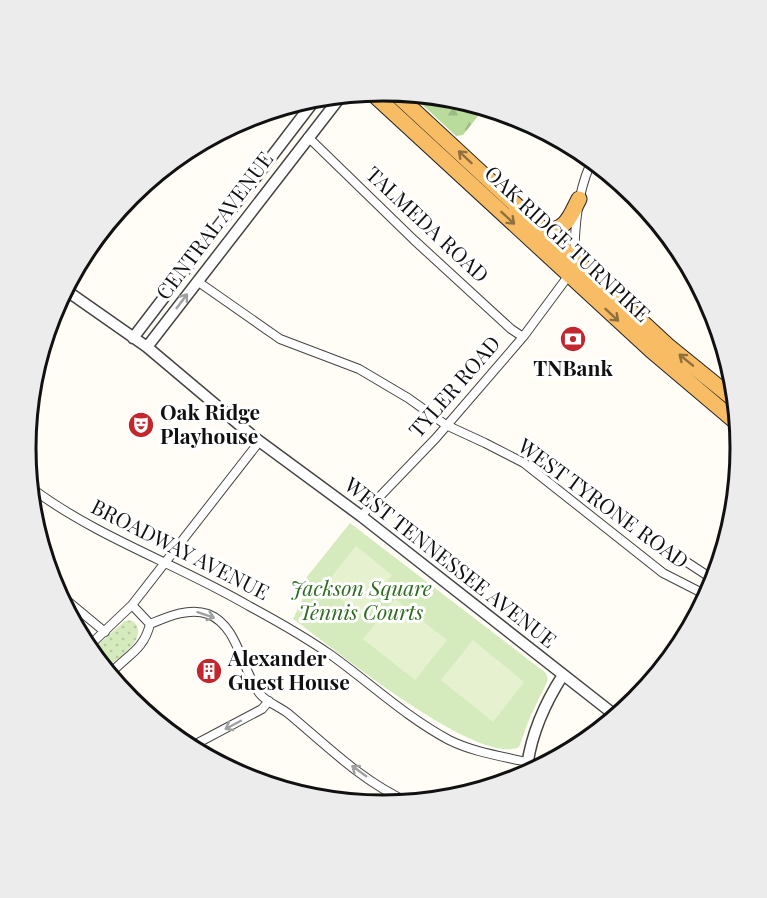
<svg xmlns="http://www.w3.org/2000/svg" width="767" height="898" viewBox="0 0 767 898" font-family="'Playfair Display',serif">
	<style>
		.grass { fill: url(#grass-dots) }
		.forest { fill: url(#forest-firs) }
		.park { fill: #d5ebbd }
		.pitch { fill: #e6f2cf }
		.lines { fill: none; stroke-linecap: round; stroke-linejoin: round }
		.minor-casing { stroke: #444; stroke-width: 10 }
		.tertiary-casing { stroke: #444; stroke-width: 13 }
		.trunk-casing { stroke: #222; stroke-width: 17 }
		.minor { stroke: #fff; stroke-width: 8 }
		.tertiary { stroke: #fff; stroke-width: 10 }
		.trunk { stroke: #f7bc64; stroke-width: 15 }
		.oneway { stroke: #906f3f }
		.oneway2 { stroke: #a0a0a0 }
		.labels { text-anchor: middle; stroke-width: 6; stroke-linejoin: round; paint-order: stroke }
		.street-label { font-size: 21px; fill: #111; stroke: #fff }
		.poi-label { font-size: 21px; font-weight: bold; fill: #111; stroke: #fff; text-anchor: start }
		.park-label { font-size: 21px; font-style: italic; fill: #2f6b1f; stroke: #fff }
		.rim { fill: none; stroke: #111; stroke-width: 3 }
	</style>
	<defs>
		<pattern id="grass-dots" width="8" height="8" patternUnits="userSpaceOnUse" patternTransform="scale(1.5)"><rect width="8" height="8" fill="#d5ebbd"/><path d="M2 2h.1M6 6h.1" fill="none" stroke="#b6c8a1" stroke-width="1.8" stroke-linecap="round"/></pattern>
		<pattern id="forest-firs" width="22" height="20" patternUnits="userSpaceOnUse" patternTransform="scale(1.5)"><rect width="22" height="20" fill="#b9dc9c"/><path d="M5 1l3.5 6h-7zM16 11l3.5 6h-7z" fill="#9ebc85"/></pattern>
	</defs>
	<rect width="100%" height="100%" fill="#fffdf5"/>
	<path class="grass" d="M125,621C130,620 134,620 137,626C144,643 117,658 107,668L94,648Z"/>
	<path class="forest" d="M414,97L482,111L463,135L456,136Z"/>
	<path class="park" d="M350,523L546,673L548,680L530,717L519,747C477,767 331,646 293,619L302,600L306,578Z"/>
	<path class="pitch" d="M356,546L392,575L360,615L324,586Z
		M395,599L447,640L415,680L363,639Z
		M473,640L524,682L493,722L441,680Z"/>
	<g class="lines">
		<g class="minor-casing">
			<path id="minor" d="M308,137L414,240L511,329L523,337
				M574,259C575,226 577,195 590,165
				M197,281L280,339L359,369L408,398L446,425L485,443L524,463L663,573L708,596
				M34,490C99,538 179,565 249,606C277,621 305,637 331,655C370,683 406,717 449,740C473,752 501,756 527,762
				M361,516L436,438L523,337L569,275
				M676,555L711,578
				M58,593L105,632
				M701,593L718,569
				M150,624C167,617 189,607 208,614C239,626 241,670 260,694C267,703 281,707 290,715C327,746 363,782 408,802
				M91,644L132,605L259,442
				M111,673C127,655 144,650 150,624L132,605
				M194,745L262,709L269,701"/>
		</g>
		<g class="tertiary-casing">
			<path id="tertiary" d="M67,291L147,347L255,438L361,516L616,716
				M133,338L311,105
				M147,347L338,100
				M526,776C529,738 543,706 563,675"/>
		</g>
		<g class="trunk-casing">
			<path id="trunk" d="M372,93L652,351L736,422
				M395,93L667,345L731,397
				M545,231C567,230 570,216 579,199"/>
		</g>
		<use href="#minor" class="minor"/>
		<use href="#tertiary" class="tertiary"/>
		<use href="#trunk" class="trunk"/>
	</g>
	<defs><path id="oneway-shaft" d="M-6 0H5M1.5-3L5.5 0L1.5 3" fill="none" stroke-width="1.6" stroke-linecap="round" stroke-linejoin="round" transform="scale(1.5)"/></defs>
	<g class="oneway">
		<use href="#oneway-shaft" transform="translate(465 157) rotate(-137)"/>
		<use href="#oneway-shaft" transform="translate(508 218) rotate(43)"/>
		<use href="#oneway-shaft" transform="translate(612 315) rotate(43)"/>
		<use href="#oneway-shaft" transform="translate(686 360) rotate(-141)"/>
	</g>
	<g class="oneway2">
		<use href="#oneway-shaft" transform="translate(182 301) rotate(-53)"/>
		<use href="#oneway-shaft" transform="translate(206 615) rotate(19)"/>
		<use href="#oneway-shaft" transform="translate(233 725) rotate(152)"/>
		<use href="#oneway-shaft" transform="translate(359 771) rotate(-144)"/>
	</g>
	<defs>
		<g id="bank-disc" transform="scale(1.35)"><circle r="9.5" fill="#c4262e" stroke="#fff"/><path d="M-6-4H6V4H-6ZM0-2.3a2.3 2.3 0 1 0 0 4.6a2.3 2.3 0 1 0 0-4.6Z" fill="#fff"/></g>
		<g id="theatre-disc" transform="scale(1.35)"><circle r="9.5" fill="#c4262e" stroke="#fff"/><path d="M-5-5.5Q0-4 5-5.5V0Q5 5 0 6Q-5 5-5 0ZM-3.3-2.5H-1v1.5H-3.3ZM1-2.5H3.3v1.5H1ZM-2.8 1Q0 5.5 2.8 1Z" fill="#fff"/></g>
		<g id="building-disc" transform="scale(1.35)"><circle r="9.5" fill="#c4262e" stroke="#fff"/><path d="M-4-6H4V6H1V3H-1V6H-4ZM-2.5-4.3h1.7v1.8h-1.7ZM.8-4.3h1.7v1.8H.8ZM-2.5-1h1.7V.8h-1.7ZM.8-1h1.7V.8H.8Z" fill="#fff"/></g>
	</defs>
	<g fill-rule="evenodd">
		<use href="#bank-disc" x="573" y="339"/>
		<use href="#theatre-disc" x="141" y="425"/>
		<use href="#building-disc" x="209" y="671"/>
	</g>
	<g class="labels">
		<g class="street-label">
			<text transform="translate(427 225) rotate(43)" y="7">TALMEDA ROAD</text>
			<text transform="translate(215 226) rotate(-53)" y="7">CENTRAL AVENUE</text>
			<text transform="translate(567 244) rotate(43)" y="7">OAK RIDGE TURNPIKE</text>
			<text transform="translate(455 387) rotate(-49)" y="7">TYLER ROAD</text>
			<text transform="translate(603 504) rotate(36)" y="7">WEST TYRONE ROAD</text>
			<text transform="translate(180 550) rotate(27)" y="7">BROADWAY AVENUE</text>
			<text transform="translate(450 563) rotate(38)" y="7">WEST TENNESSEE AVENUE</text>
		</g>
		<g class="poi-label">
			<text x="573" y="376" text-anchor="middle">TNBank</text>
			<text x="160" y="420">Oak Ridge<tspan x="160" dy="24">Playhouse</tspan></text>
			<text x="228" y="666">Alexander<tspan x="228" dy="24">Guest House</tspan></text>
		</g>
		<g class="park-label">
			<text x="361" y="596">Jackson Square<tspan x="361" dy="24">Tennis Courts</tspan></text>
		</g>
	</g>
	<path d="M0 0H767V898H0ZM36 448a347 347 0 1 1 694 0a347 347 0 1 1-694 0Z" fill="#ececec" fill-rule="evenodd"/>
	<path class="rim" d="M36 448a347 347 0 1 1 694 0a347 347 0 1 1-694 0Z"/>
</svg>
